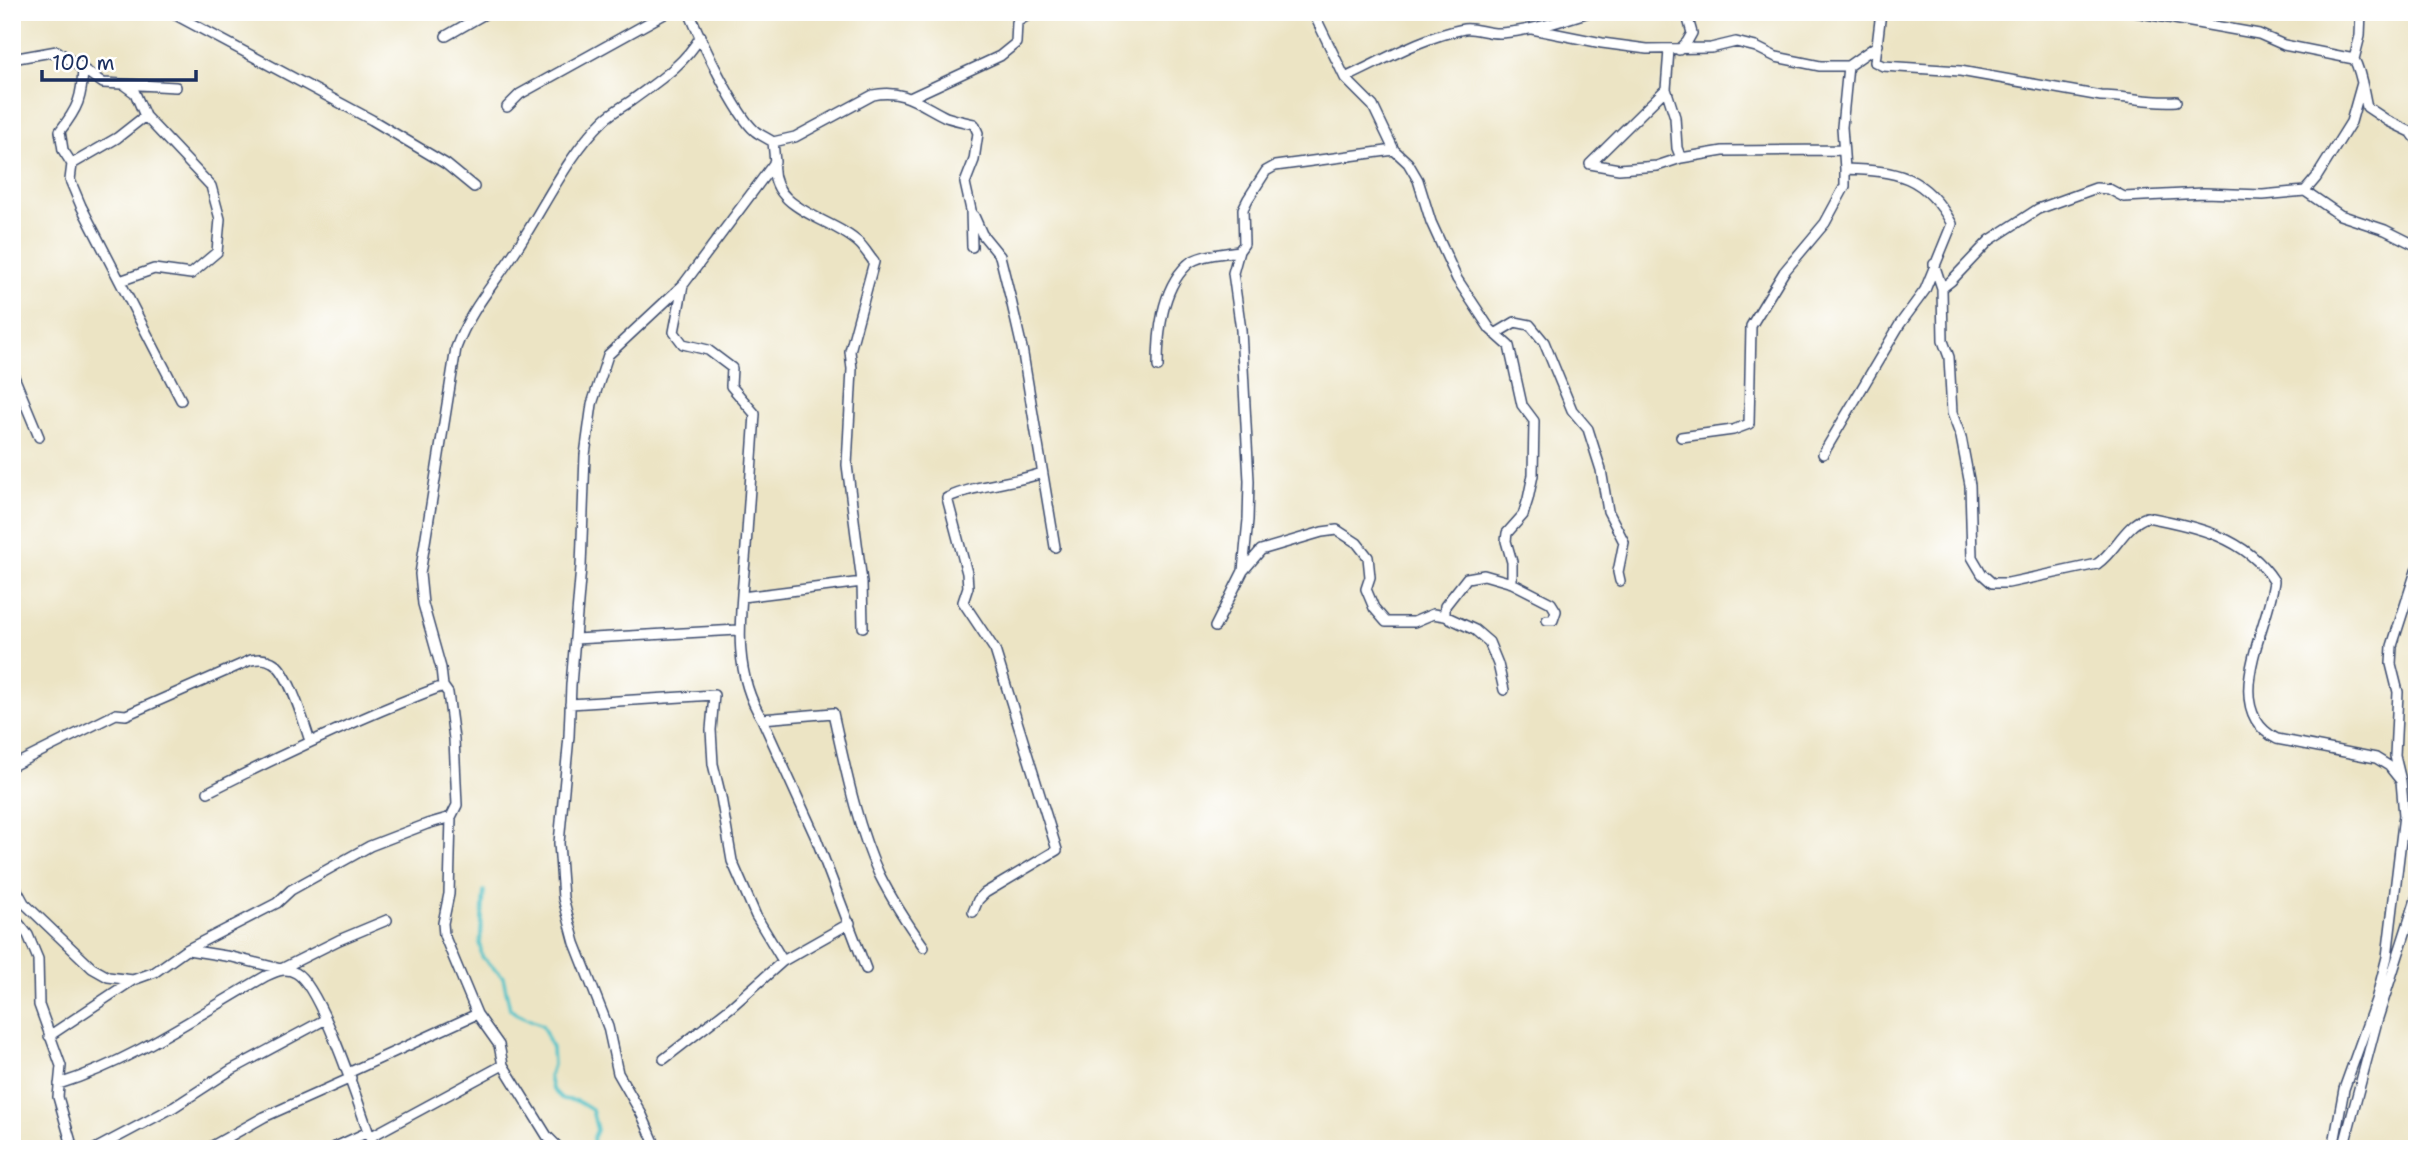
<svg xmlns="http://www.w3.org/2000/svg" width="2429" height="1161" viewBox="0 0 2429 1161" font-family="'Shantell Sans',sans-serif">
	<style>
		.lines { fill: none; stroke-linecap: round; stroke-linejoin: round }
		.stream { stroke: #55c3c9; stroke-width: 3.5 }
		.minor-casing { stroke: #3a4a6d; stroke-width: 12 }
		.minor { stroke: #fff; stroke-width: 9 }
	</style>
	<rect width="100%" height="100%" fill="#fff"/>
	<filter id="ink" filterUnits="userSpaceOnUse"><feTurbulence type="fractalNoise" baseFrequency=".0143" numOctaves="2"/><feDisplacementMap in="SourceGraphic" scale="14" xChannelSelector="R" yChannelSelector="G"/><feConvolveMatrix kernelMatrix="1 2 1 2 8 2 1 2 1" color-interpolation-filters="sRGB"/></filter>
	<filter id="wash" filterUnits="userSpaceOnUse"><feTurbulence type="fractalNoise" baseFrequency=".00686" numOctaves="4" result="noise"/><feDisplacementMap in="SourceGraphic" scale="28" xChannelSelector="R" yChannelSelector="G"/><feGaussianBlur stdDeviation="1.57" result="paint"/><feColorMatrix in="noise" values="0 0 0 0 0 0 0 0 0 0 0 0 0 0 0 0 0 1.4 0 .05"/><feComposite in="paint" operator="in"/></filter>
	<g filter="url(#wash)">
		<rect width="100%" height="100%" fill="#ece4c4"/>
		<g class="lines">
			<path class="stream" d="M484,891L480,945L482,957L503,977L510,1009L517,1014L542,1025L552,1048L553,1065L549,1077L552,1089L562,1099L577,1101L592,1110L597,1130L593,1139L595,1149"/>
		</g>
	</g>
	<g filter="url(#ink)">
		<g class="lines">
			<g class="minor-casing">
				<path id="minor" d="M170,12L372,120L446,164L474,187
					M689,12C700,38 735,114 755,131C760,135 767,138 773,142L795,137L873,95C903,88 921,105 946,117C955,120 965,122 974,124L978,133L974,160L965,183L971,210L972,247
					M1313,12L1345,78L1373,106L1394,150L1408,163L1418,180L1431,222L1457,279L1490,329L1509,346L1522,405L1534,421L1533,475L1528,499L1523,515L1507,533L1506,541L1512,562V583L1551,603L1556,611L1553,620H1547
					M1881,12L1875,62L1883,66L1960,71L2101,96C2126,96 2150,103 2176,101
					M2135,12L2259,34L2284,45L2354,59C2362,74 2363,90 2367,107L2388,121L2411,132L2417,140
					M1532,29L1602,43L1647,49L1711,48L1736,42L1756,47L1776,57L1820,66H1848
					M446,36L488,12
					M1669,50L1666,89L1675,117L1677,148L1681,158
					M1679,50L1687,42L1692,33L1686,12
					M12,59L57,51L103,83L176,87
					M2354,59L2360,36L2361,12
					M83,68C82,98 78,108 60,131L63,150L72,164L70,180L81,206L181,400
					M1345,78C1384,60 1422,37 1464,29C1474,27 1487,34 1501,33C1531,31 1560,21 1589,12
					M912,97L1000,56L1016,43L1017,22L1033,12
					M507,107L520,94L668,12
					M774,162C768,211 833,217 860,244C865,249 869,256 874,262L850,351L852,369L847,465L862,582
					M72,164L117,138L145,116L135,93L124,85
					M1590,164L1619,169L1657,166L1681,158L1723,151L1843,150
					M1590,164L1666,89
					M2305,191L2340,215L2385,230L2417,246
					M974,216L982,234L1000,256L1011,300L1022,348L1055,547
					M1934,264L1942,288L1943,341L1949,357L1952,413L1961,437L1970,485L1972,557L1982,574L1992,583H2008L2097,564C2116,551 2124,525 2147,517C2195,526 2246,537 2274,581C2269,627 2218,709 2277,739L2376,758L2389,766L2401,781
					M120,281L154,269L191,274L217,252L220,219L211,186L145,116
					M683,285L674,332L683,344L708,350L732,368L731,386L755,414C752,458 749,503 746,547C742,606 729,666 762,719L816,838L866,969
					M1942,288L1951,281L1990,240L2038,209L2096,188L2109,189L2124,197L2204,193L2263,195L2305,191L2316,178L2351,122L2362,83
					M1495,334L1515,322L1530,325L1544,342L1572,410L1588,429L1601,470L1608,511L1624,542L1618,572L1620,581
					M1158,367C1158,334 1161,290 1187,265C1199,254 1223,254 1239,251L1244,244L1243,209L1248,199L1266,171L1275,166L1394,150
					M12,372L39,437
					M1681,437L1733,430L1749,424L1751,326L1784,272L1825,223L1845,186V169
					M1823,454L1900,324L1925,290L1952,224C1925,175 1897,171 1845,169L1842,127L1848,66L1878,45
					M1243,571L1261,550L1322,532L1337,530L1357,543L1368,557L1370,577L1366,589L1374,608L1386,622H1414L1433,614L1445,616L1475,630L1489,642L1498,664L1504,690
					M742,597L862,582L863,627
					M1445,616V606L1467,578L1484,575L1512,583
					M1215,627L1243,571L1248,520L1249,481L1241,330L1233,273L1239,251
					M575,639L738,630
					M570,704L714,695L711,730L713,764L721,797L732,861L756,916L783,961
					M762,719L833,713C845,766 856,824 879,874C892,900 907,923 924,947
					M12,766L116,714L126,715L251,660C258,659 265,658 272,662C289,670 304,723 310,741
					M208,792C285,753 362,716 443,686
					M12,881L24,903L92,968L108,977L133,980L155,972L186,950L277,903L291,890L370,846L427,824L451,817
					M973,912L978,900L985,893L1057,850L995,650L963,602L968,587L967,573L947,498C977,484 1011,484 1042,473
					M12,915L28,935L38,959L39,1005L61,1066L58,1097L73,1149
					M188,950L232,957L281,969L339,940L387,920
					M49,1036L133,980
					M664,1059L731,1007L783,961L850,923
					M348,1073L477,1014
					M59,1084C133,1061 199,1014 266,976C277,971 285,967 296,973C322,987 363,1117 374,1149
					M370,1137L503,1065
					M95,1149L174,1107L231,1070L326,1019
					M207,1149L264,1117L351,1078
					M331,1149L368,1132
					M560,1149L547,1136L503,1065L499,1045L477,1014L444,935L443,923L449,894L451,817L457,805L454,739L448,693L443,686L441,668L423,604L420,574L456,348C470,310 492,287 514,253C544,208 566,157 604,120C612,112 622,107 631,101C658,81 683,66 701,36
					M657,1149L642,1115L618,1073L608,1027L575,943L563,898L559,843L569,736L571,685L581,567L585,455L592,404L608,355L683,285L775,162L773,142
					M2333,1149L2344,1089L2376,1000L2387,957L2404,815L2401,781L2395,756L2398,692L2391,664L2392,646L2417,568
					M2343,1149L2377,1021L2417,896"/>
			</g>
			<use href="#minor" class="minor"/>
		</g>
	</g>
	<rect width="2429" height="1161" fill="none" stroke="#fff" stroke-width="42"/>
	<path d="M42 70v10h154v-10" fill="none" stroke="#1b2f5e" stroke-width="3.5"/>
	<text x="52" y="70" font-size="21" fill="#1b2f5e" stroke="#ffffff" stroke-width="5" paint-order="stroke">100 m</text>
</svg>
